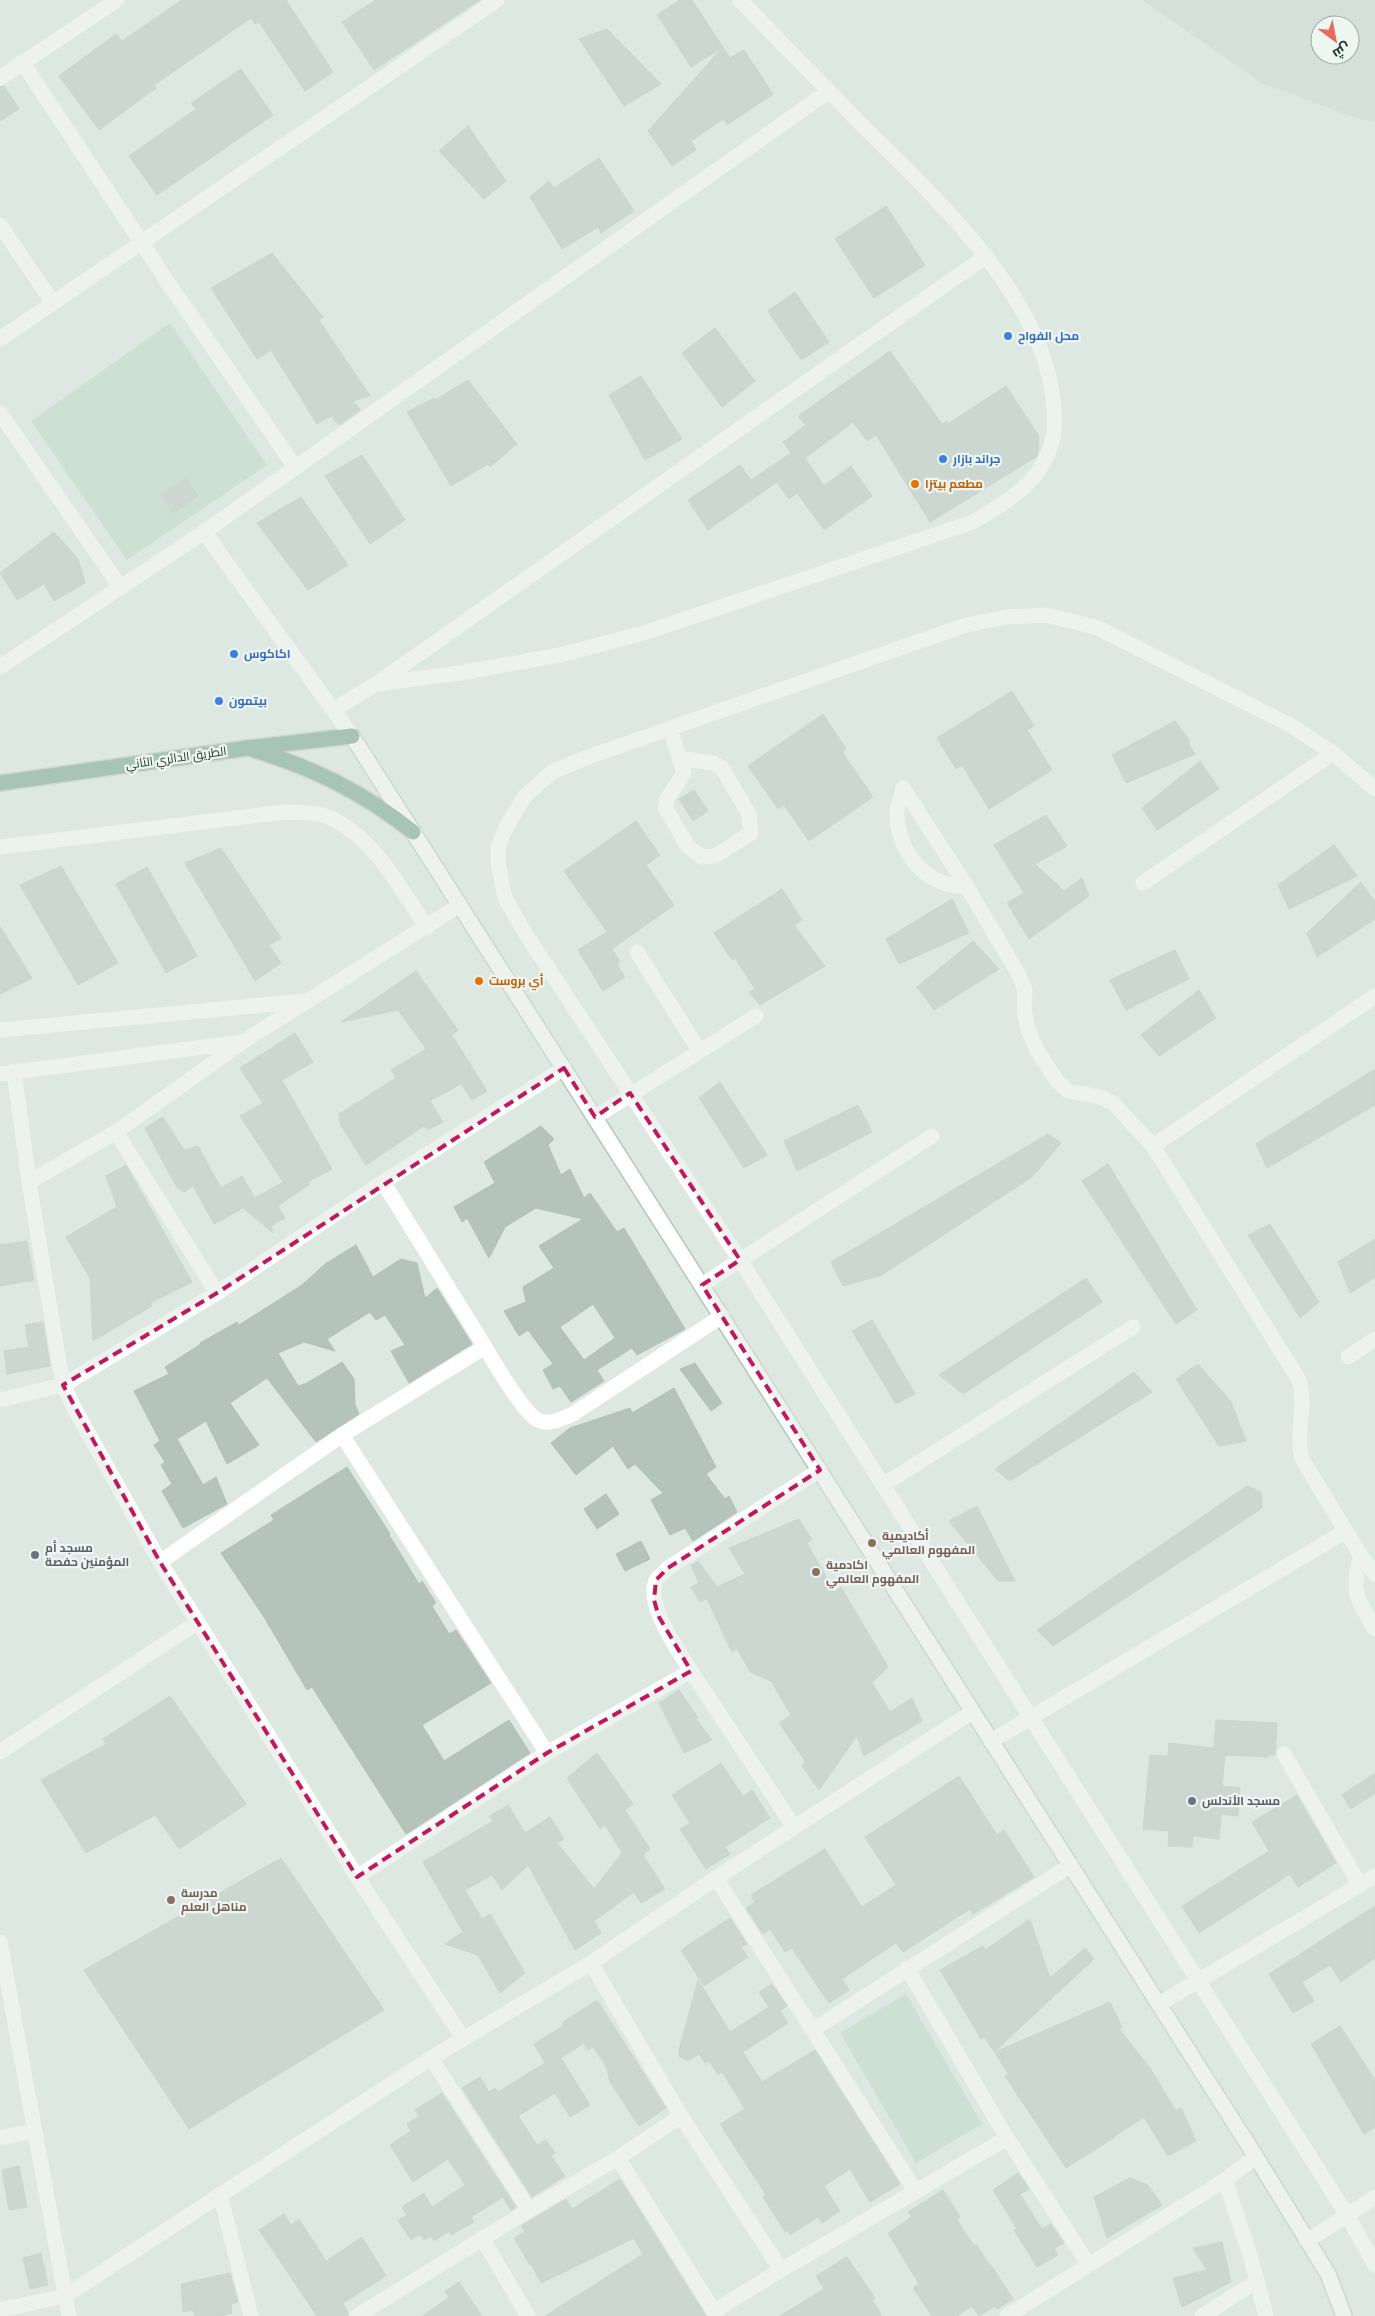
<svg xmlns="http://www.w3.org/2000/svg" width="1375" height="2316" viewBox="0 0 1375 2316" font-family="'DM Sans',Cairo,sans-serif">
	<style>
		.built { fill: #cdd8d1; fill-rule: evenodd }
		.green { fill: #b9d8bc }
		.building { fill: #b4c3bb; stroke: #b2c1b8; fill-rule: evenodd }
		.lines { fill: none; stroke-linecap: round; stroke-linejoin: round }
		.secondary-casing { stroke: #b3c7bc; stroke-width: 18 }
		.primary-casing { stroke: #bcc3c0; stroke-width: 18 }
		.minor { stroke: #fff; stroke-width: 15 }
		.secondary { stroke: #fff; stroke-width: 15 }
		.primary { stroke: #669a85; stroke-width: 15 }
		.marked { fill: none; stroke: #c2185b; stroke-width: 4; stroke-dasharray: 10 6; stroke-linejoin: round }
		.shop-dot { fill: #3f7fe0; stroke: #eef6f1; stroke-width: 2 }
		.food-dot { fill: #e8710a; stroke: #eef6f1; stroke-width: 2 }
		.education-dot { fill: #8d6e63; stroke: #eef6f1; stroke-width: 2 }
		.worship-dot { fill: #6b7280; stroke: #eef6f1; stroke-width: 2 }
		.labels { text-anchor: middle; stroke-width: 4.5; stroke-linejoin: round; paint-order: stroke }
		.shop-label { font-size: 12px; font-weight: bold; fill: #366cbe; stroke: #eef6f1; text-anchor: start }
		.food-label { font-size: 12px; font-weight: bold; fill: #c56008; stroke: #eef6f1; text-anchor: start }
		.street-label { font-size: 12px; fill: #21372d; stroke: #eef6f1 }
		.education-label { font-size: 12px; font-weight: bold; fill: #785e54; stroke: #eef6f1; text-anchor: start }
		.worship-label { font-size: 12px; font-weight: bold; fill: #5b616d; stroke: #eef6f1; text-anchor: start }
	</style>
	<rect width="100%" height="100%" fill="#dee8e2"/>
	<path class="built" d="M1142,0H1375V121L1362,120L1263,84ZM1320,25H1350V55H1320Z"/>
	<path class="green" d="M170,323L267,465L127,560L31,421Z
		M906,1994L982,2124L916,2163L840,2033Z"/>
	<path class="building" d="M182,0H286L333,72L305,91L259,22L255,24L251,18L154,85L156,88L99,130L59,76L116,34L122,41Z
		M376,0H480L374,70L342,22Z
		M680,0H692L730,58L744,50L773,94L727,125L723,119L691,141L696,150L672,166L648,131L722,48L691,67L657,15Z
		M607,29L661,84L624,106L579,39Z
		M241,69L273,115L157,195L129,156L196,109L191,103Z
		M4,86L19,109L0,121V87Z
		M468,126L506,181L484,199L439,151Z
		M599,158L634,211L601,233L598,227L562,249L530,197L549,181L554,188Z
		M886,206L925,265L874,298L835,239Z
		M272,253L323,317L319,320L370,396L353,401L360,410L339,425L331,416L317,424L271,350L257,359L211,288Z
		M795,292L829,342L801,360L768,311Z
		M715,328L755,381L722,407L682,353Z
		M890,351L942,424L947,421L948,424L1006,386L1039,436L1038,452L1036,457L930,522L876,435L867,441L853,422L805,458L824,486L851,466L872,496L824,530L797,493L789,499L777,482L708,530L688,500L740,465L751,480L791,453L783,442L806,425L798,416Z
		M641,376L682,439L645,460L609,395Z
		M468,380L517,444L490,467L488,464L451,486L407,412L434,398L435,400Z
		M362,455L405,520L370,544L325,476Z
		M186,478L198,496L173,513L161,495Z
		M301,497L348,565L308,590L257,523Z
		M54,532L78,559L85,583L54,601L44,584L17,600L0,573Z
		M1012,691L1034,726L1027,730L1052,770L989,809L962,765L956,769L937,738Z
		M823,714L846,749L842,752L873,797L809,841L784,805L778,809L748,766Z
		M1175,721L1190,741L1188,743L1195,754L1126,783L1112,755Z
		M1200,761L1219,789L1157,830L1142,808Z
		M694,790L708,811L693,821L679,799Z
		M1046,815L1067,846L1035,864L1064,891L1082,878L1089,896L1029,939L1007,903L1024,893L994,845Z
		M636,821L660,855L646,865L674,905L612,949L620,962L617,964L625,977L603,991L578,950L607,932L564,871Z
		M1334,845L1357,876L1289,909L1278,885Z
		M221,848L281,938L269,945L281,963L255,981L185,863Z
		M61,866L118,963L78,985L20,885Z
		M147,867L197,956L166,973L116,884Z
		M1361,882L1375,902V919L1317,957L1307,933Z
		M782,889L802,920L794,925L825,966L760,1005L749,992L755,989L735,958L732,960L714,933Z
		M952,899L969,933L899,964L886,939Z
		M0,926L32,978L0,994Z
		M973,941L999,969L934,1010L917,987Z
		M1175,950L1189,979L1126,1010L1110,980Z
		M416,971L458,1030L452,1035L487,1091L472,1100L461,1084L430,1101L443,1122L428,1130L424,1126L366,1165L340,1124L339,1114L396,1078L391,1070L426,1049L398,1010L341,1022Z
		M1199,990L1216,1018L1159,1056L1141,1035Z
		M295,1033L313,1062L282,1080L332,1169L308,1182L310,1184L278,1206L285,1218L271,1226L273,1233L243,1208L214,1224L193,1186L184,1192L176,1186L145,1128L163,1117L184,1150L198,1146L221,1188L242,1176L255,1198L283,1182L240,1116L263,1103L240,1068Z
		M1375,1069V1105L1267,1168L1256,1144Z
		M720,1082L767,1155L744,1168L699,1098Z
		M858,1105L872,1132L797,1171L784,1141Z
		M541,1126L554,1139L548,1145L561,1175L570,1169L584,1198L590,1193L617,1232L624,1228L685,1329L637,1355L632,1348L597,1370L604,1381L571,1402L560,1386L553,1389L543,1370L553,1364L528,1330L519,1336L504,1311L526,1302L523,1287L554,1268L539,1246L583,1219L536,1208L505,1227L489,1258L467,1218L462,1222L454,1207L495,1183L484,1162ZM593,1304L615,1338L584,1360L560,1327Z
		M1048,1134L1061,1143L1032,1177L882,1275L843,1286L831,1262Z
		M1108,1164L1197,1310L1176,1324L1082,1181Z
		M126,1165L192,1282L150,1303L152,1306L93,1341L90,1278L66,1237L117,1207L106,1176Z
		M1270,1224L1319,1302L1300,1318L1248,1235Z
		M1375,1239V1277L1350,1293L1338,1262Z
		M27,1241L34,1280L0,1286V1245Z
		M356,1245L373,1277L401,1259L417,1263L425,1298L437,1288L472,1344L409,1383L391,1351L405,1345L385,1315L376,1320L370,1312L327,1339L335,1351L304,1342L278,1353L298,1386L307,1383L342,1362L354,1379L355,1405L359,1414L316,1442L267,1378L230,1403L259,1445L227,1464L206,1421L177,1439L203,1485L216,1477L227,1504L183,1528L162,1491L172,1484L161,1465L165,1462L154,1445L160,1441L134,1391L169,1374L165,1367L201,1344L200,1343L237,1322L239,1325L302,1285L325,1264Z
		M1086,1278L1102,1302L963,1394L939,1375Z
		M872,1320L915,1394L896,1404L852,1331Z
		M43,1322L50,1366L7,1374L4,1351L29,1347L25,1325Z
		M695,1363L722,1403L711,1411L680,1369Z
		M1198,1364L1231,1402L1246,1441L1219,1446L1176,1379Z
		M1134,1372L1152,1392L1010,1481L995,1469Z
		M674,1388L716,1467L706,1474L725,1499L729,1496L737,1512L693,1541L685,1528L670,1535L651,1500L663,1493L635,1464L628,1469L613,1446L576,1475L551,1443L570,1428L630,1408L632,1413Z
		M347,1467L390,1534L389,1535L419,1584L422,1581L436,1603L432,1606L449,1634L456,1630L491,1683L422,1725L444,1761L509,1720L530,1753L406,1834L312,1687L307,1690L264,1617L221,1553L274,1520L271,1515Z
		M1247,1486L1261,1492L1262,1508L1053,1646L1037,1630Z
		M606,1494L619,1514L597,1529L584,1509Z
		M977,1506L1015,1581H998L949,1521Z
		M799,1519L812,1540L807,1543L835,1592L841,1587L888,1667L872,1683L890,1712L912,1698L922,1721L864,1756L857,1736L819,1790L802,1766L805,1761L779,1723L791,1715L771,1681L750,1672L737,1648L732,1652L707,1599L700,1602L691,1587L699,1583L691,1565L698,1561L717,1587L745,1574L729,1548Z
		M641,1541L650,1559L625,1571L616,1554Z
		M679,1690L698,1718L696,1719L712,1740L684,1753L659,1703Z
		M170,1696L246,1804L179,1849L155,1815L86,1853L41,1780L106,1744L103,1739Z
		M1216,1720L1277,1723L1275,1755H1268V1757L1225,1755L1222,1786L1240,1788L1238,1816L1221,1814L1219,1839L1193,1836L1192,1847L1168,1846L1169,1831L1143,1829L1150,1755L1168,1756L1169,1743L1214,1748Z
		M597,1753L633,1804L625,1810L650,1849L643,1855L665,1889L641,1903L634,1892L594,1921L601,1933L575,1950L528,1865L502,1890L492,1875L465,1890L482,1919L490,1914L525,1973L500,1993L478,1955L445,1944L463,1932L423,1862L493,1821L490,1816L508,1805L525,1833L550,1817L564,1839L557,1843L594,1889L622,1853L605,1825L600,1829L567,1778Z
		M721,1763L743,1796L752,1790L770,1818L725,1847L730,1854L706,1869L680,1829L690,1823L672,1795Z
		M1375,1773V1793L1351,1809L1342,1795Z
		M959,1776L997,1835L1004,1830L1034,1877L973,1914L970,1909L903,1952L896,1943L842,1979L849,1990L829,2003L792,1948L785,1952L770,1929L763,1934L746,1908L755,1902L751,1895L825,1849L862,1907L896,1885L865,1837Z
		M1297,1795L1336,1863L1298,1887L1290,1874L1199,1933L1182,1906L1269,1851L1252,1822Z
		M281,1858L384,2010L189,2129L84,1970Z
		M1375,1906V1958L1341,1982L1330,1965L1302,1982L1314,2001L1293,2013L1269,1974Z
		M730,1918L747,1944L741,1947L748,1957L704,1986L681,1950Z
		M1030,1919L1050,1978L1085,1948L1094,1959L994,2052L985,2037L981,2039L940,1970L983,1946L985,1950Z
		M698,1980L730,2032L769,2007L759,1992L772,1984L787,2006L780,2011L788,2023L743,2052L762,2082L815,2050L900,2184L870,2202L850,2169L824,2186L840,2211L822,2223L818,2217L790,2235L787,2230L785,2232L763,2197L766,2195L720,2124L745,2109L722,2072L718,2075L709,2061L705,2063L699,2054L687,2061L679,2056V2050Z
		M597,2000L666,2108L639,2126L610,2082L606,2066L593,2047L588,2050L584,2043L561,2058L590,2105L570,2117L555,2093L518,2116L537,2145L546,2140L555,2153L551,2156L565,2176L532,2197L462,2088L480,2077L489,2092L495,2088L498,2092L545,2063L534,2044L563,2026L562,2023Z
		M1110,2002L1122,2027L1119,2029L1150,2068L1176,2111L1181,2108L1196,2141L1168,2156L1144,2117L1115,2136V2137L1066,2168L1005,2076L1008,2074L995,2052Z
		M1340,2026L1375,2080V2127L1364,2134L1311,2044Z
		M442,2093L516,2207L511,2210L503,2197L471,2217L474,2222L451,2235L449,2231L434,2241L431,2236L424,2240L420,2234L411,2240L398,2220L407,2215L402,2207L424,2193L432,2207L465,2185L448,2159L413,2182L390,2145L411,2131L407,2124L419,2116L415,2110Z
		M19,2166L27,2207L9,2210L2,2170Z
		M1018,2173L1029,2189L1020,2194L1042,2229L1051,2224L1064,2243L1054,2248L1058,2255L1037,2267L1014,2230L1017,2229L993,2190Z
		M1130,2178L1148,2185L1162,2205L1107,2238L1094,2197Z
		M620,2179L706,2316H545L643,2254L634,2238L541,2283L531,2264L530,2265L514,2238L525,2232L521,2226L566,2199L572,2209Z
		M943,2190L960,2217L957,2220L974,2246L976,2244L990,2266L991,2265L1013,2299L997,2309L995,2306L979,2316L972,2306L957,2316H932L913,2288L919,2284L888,2233L912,2217L908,2212Z
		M284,2214L291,2225L299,2219L326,2261L362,2237L386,2276L343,2303L348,2313V2316H317L259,2230Z
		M1222,2242L1231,2282L1182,2307L1173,2278L1207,2270L1193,2248Z
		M41,2253L48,2285L30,2289L23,2258Z
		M847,2257L875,2298L872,2300L882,2316H780L824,2289L816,2276Z
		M230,2273L238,2302L231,2304L232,2313L221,2316H195L193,2310L183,2312L181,2284Z
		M459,2282L482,2316H422L449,2298L445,2291Z"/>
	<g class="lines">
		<g class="secondary-casing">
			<path id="secondary" d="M352,736L1256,2157L1328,2274L1344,2316"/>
		</g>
		<g class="primary-casing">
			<path id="primary" d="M254,750C314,768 364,793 413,832
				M0,783L248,748L352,736"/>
		</g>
		<path class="minor" d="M22,62L171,287L295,467
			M0,78L117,0
			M0,225L53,303
			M0,339L497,0
			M0,413L121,588
			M204,532L352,736
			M0,667L204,532L829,91
			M376,684L460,673L560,655L644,633L973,522C1003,504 1036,486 1049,451C1056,434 1055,417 1053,399C1041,292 931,194 859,122C819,81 779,41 740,0
			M333,710L376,684L986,256
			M670,728L684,773L667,799L665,807L688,847L702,857L715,856L751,833L749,814L722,768L713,763L680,758
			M903,788L967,887L1019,975L1025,990L1024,1010L1028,1030L1037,1050L1057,1081L1068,1091L1100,1097L1113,1103L1153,1146L1299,1380C1307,1406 1295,1433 1302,1459L1361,1556L1375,1574
			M903,788C902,795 898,803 897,810C895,841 915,873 944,883C951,886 960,886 967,887
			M1375,789L1333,753L1290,725L1098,628L1047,615L1006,617L966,625L588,757L552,772L525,796L506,827L498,847V863L505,898L525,933L740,1260L1347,2215L1375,2265
			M0,847L284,812C296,813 312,812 323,815C371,832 400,887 427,928
			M1143,883L1333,753
			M637,952L699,1050
			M0,1030L305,1001
			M14,1071L29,1182L63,1385L74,1408L160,1562L357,1877L463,2038
			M0,1074L241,1042
			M595,1117L756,1016
			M116,1132L217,1293
			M1153,1146L1375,996
			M29,1182L116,1132L244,1041L460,905
			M383,1182L485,1347L342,1435L547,1753
			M702,1285L932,1136
			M485,1347C494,1362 525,1416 540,1421C551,1425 563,1418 573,1414L722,1316
			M1348,1357L1375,1339
			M0,1400L63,1385L217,1293L383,1182L564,1068
			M883,1485L1133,1327
			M1361,1556C1350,1591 1357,1599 1375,1629
			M160,1562L342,1435
			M691,1671L794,1827
			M991,1741L1346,1531
			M0,1752L198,1622
			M1284,1754L1360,1885
			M357,1877L547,1753L691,1671C679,1651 643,1602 657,1579C660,1575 665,1572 668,1568L820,1470
			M716,1878L916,2192
			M0,1942L69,2316
			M591,1963L681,2116L781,2270
			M907,1968L1007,2138L1089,2265
			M1159,2004L1375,1876
			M814,2029L1071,1865
			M431,2058L529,2210
			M0,2138L34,2131
			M618,2158L717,2316
			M1225,2180L1251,2258L1266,2316
			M220,2194L251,2316
			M482,2238L528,2316
			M1307,2241L1375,2197
			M0,2310L65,2296L431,2058L591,1963L716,1878L972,1712
			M714,2311L781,2270L1007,2138
			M357,2316L529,2210L618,2158L681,2116
			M1007,2316L1225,2180L1256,2157
			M1202,2316L1257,2281"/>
		<use href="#secondary" class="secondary"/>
		<use href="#primary" class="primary"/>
	</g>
	<path d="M0 0H1375V2316H0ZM564,1068L595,1117L630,1093L740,1260L702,1285L820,1470L668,1568L656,1580L654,1600L659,1617L691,1671L547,1753L357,1877L160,1562L63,1385L217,1293Z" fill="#dee8e2" fill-opacity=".55" fill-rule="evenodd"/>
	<path class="marked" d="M564,1068L595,1117L630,1093L740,1260L702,1285L820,1470L668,1568L656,1580L654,1600L659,1617L691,1671L547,1753L357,1877L160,1562L63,1385L217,1293Z"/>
	<g class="shop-dot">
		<circle cx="1008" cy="336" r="5"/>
		<circle cx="943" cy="459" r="5"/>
		<circle cx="234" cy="654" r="5"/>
		<circle cx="219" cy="701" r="5"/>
	</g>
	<g class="food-dot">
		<circle cx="915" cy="484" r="5"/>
		<circle cx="479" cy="981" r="5"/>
	</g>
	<g class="education-dot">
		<circle cx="872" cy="1543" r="5"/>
		<circle cx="816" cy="1572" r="5"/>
		<circle cx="171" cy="1900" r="5"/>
	</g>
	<g class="worship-dot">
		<circle cx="35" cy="1555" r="5"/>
		<circle cx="1192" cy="1801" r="5"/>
	</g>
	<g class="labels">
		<g class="shop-label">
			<text x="1018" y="340">محل الفواح</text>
			<text x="953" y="463">جراند بازار</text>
			<text x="244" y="658">اكاكوس</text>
			<text x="229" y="705">بيتمون</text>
		</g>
		<g class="food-label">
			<text x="925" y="488">مطعم بيتزا</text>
			<text x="489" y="985">أي بروست</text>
		</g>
		<g class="street-label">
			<text transform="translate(176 758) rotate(-8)" y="4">الطريق الدائري الثاني</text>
		</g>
		<g class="education-label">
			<text x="882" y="1540">أكاديمية<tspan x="882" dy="14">المفهوم العالمي</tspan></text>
			<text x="826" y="1569">اكادمية<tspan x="826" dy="14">المفهوم العالمي</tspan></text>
			<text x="181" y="1897">مدرسة<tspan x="181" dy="14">مناهل العلم</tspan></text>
		</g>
		<g class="worship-label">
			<text x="45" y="1552">مسجد أم<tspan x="45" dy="14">المؤمنين حفصة</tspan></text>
			<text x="1202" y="1805">مسجد الأندلس</text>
		</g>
	</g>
	<g transform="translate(1335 40) rotate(148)"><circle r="24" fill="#eef6f1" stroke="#9caaa3"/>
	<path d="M0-4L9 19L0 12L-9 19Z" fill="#e56b5f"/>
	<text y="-8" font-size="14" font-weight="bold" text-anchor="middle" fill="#21372d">ش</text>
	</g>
</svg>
